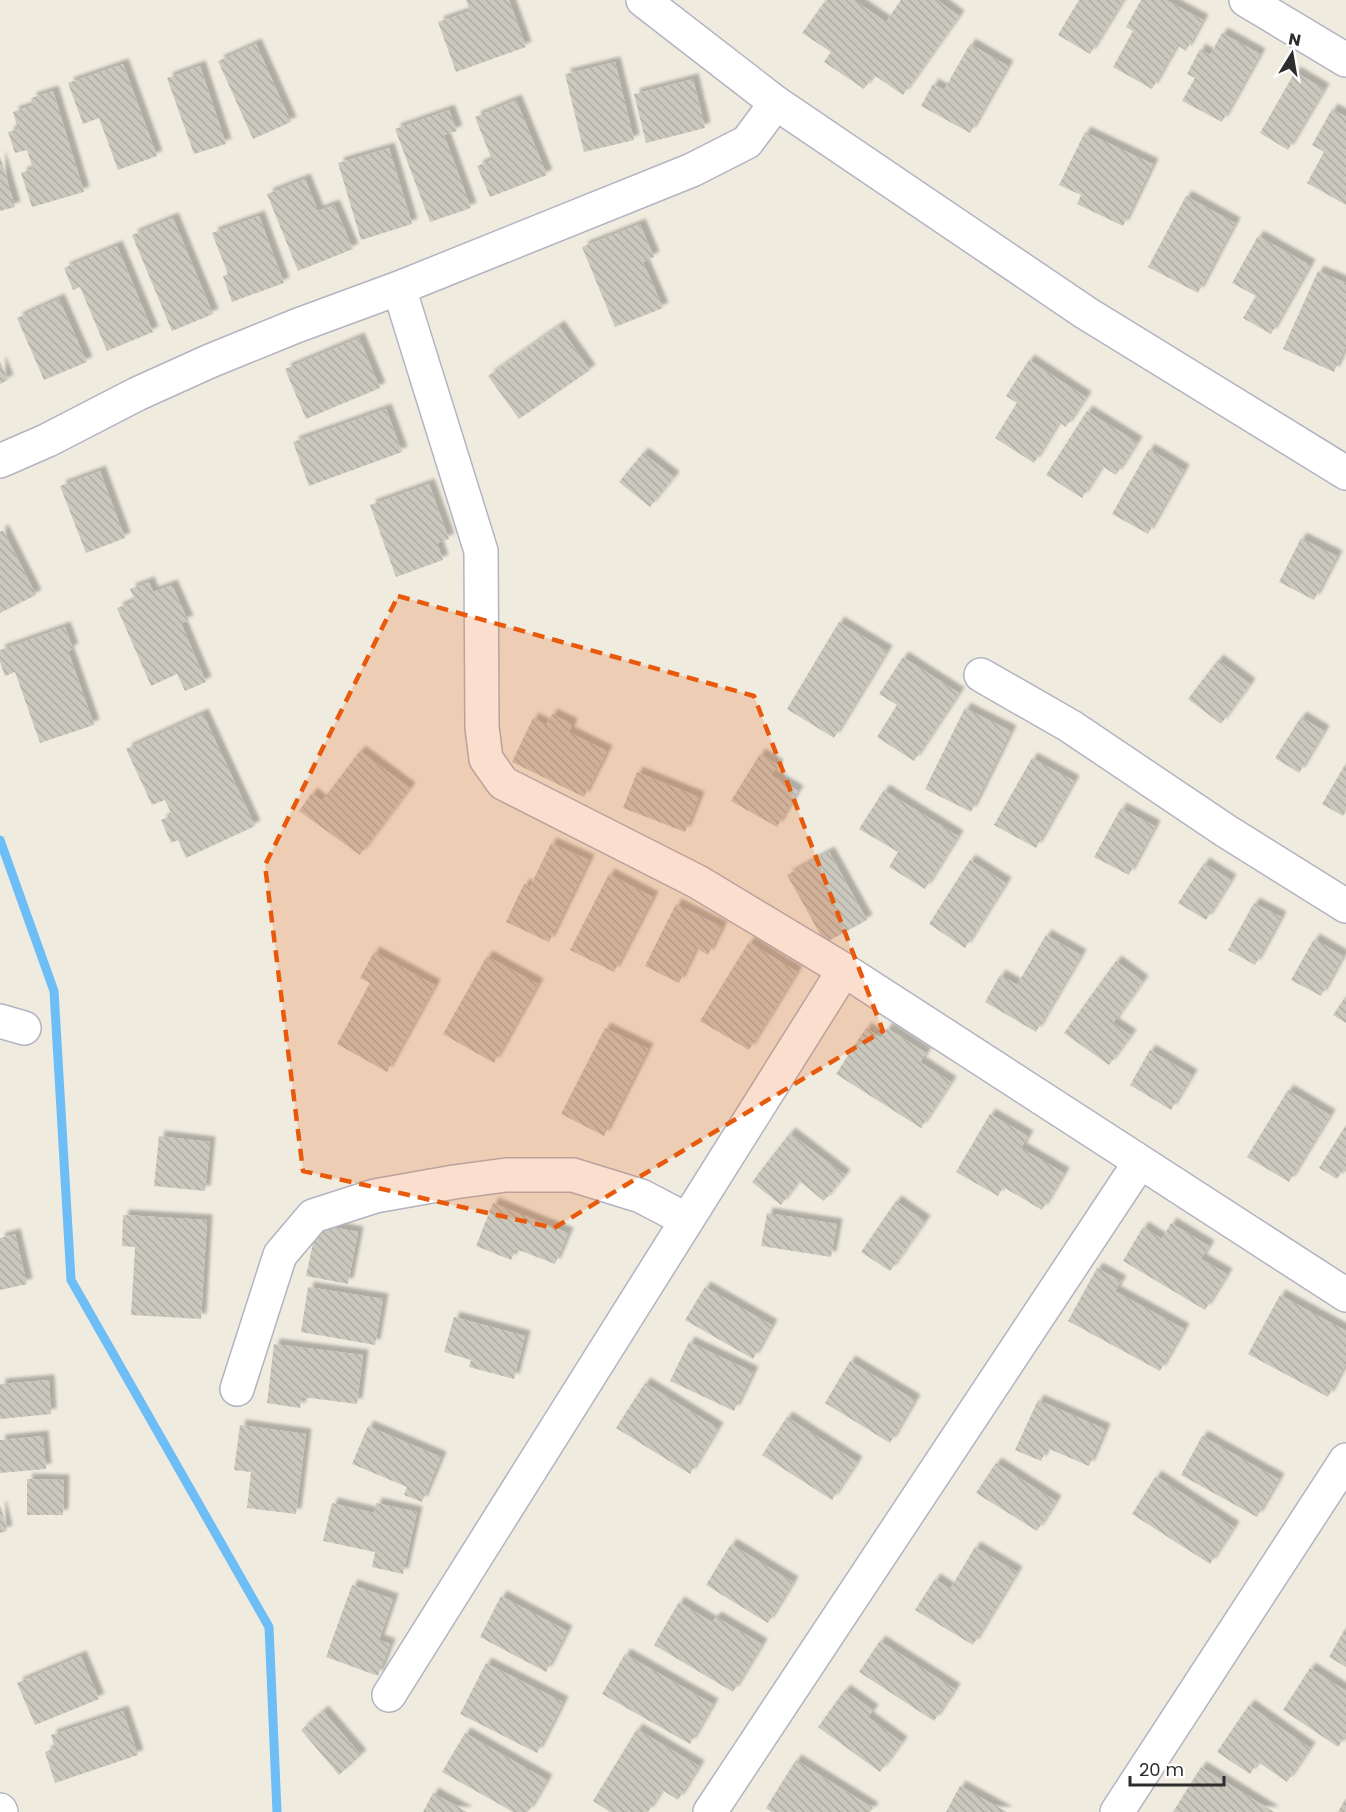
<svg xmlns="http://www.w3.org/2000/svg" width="1346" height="1812" viewBox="0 0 1346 1812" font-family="Poppins,sans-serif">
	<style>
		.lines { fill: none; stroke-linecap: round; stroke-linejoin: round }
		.stream { stroke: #6dbdf7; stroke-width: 9 }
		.building { fill: url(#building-back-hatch); filter: url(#shadow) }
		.street-casing { stroke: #b3b3c2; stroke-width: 36 }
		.secondary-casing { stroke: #b3b3c2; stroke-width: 36 }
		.street { stroke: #fff; stroke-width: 33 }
		.secondary { stroke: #fff; stroke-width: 33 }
		.marked { fill: #e8590c; fill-opacity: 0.2; stroke: #e8590c; stroke-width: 4.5; stroke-dasharray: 12 8; stroke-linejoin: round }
	</style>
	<defs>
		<pattern id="building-back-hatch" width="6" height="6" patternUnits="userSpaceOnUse" patternTransform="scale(1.5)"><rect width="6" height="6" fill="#cbc9be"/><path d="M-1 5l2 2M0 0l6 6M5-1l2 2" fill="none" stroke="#afada4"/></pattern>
		<filter id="shadow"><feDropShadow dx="5.5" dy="-5.5" stdDeviation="1.5" flood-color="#0004"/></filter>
	</defs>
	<rect width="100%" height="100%" fill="#efebdf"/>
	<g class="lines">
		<path class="stream" d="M0,840L54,991L71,1280L269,1627L277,1812"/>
	</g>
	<path class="building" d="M466,0H509L526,47L456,72L438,22L470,11Z
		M826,0H854L886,22L901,0H937L959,16L903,95L874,75L864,89L824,62L831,52L802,33Z
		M1079,0H1123L1090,54L1058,35Z
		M1141,0H1166L1203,20L1186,51L1177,45L1152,89L1113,67L1133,31L1126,27Z
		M1222,33L1260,54L1222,122L1182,101L1195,78L1187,74L1200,49L1210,55Z
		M256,44L291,122L253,139L218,61Z
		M970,44L1008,66L970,133L921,106L933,84L944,90Z
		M615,62L634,140L584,152L565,74Z
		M123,64L157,156L118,170L99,118L83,124L68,83Z
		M200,66L226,144L194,154L167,78Z
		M1295,72L1324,89L1288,150L1260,133Z
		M693,79L705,128L646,143L634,94Z
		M53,91L84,192L32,207L21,173L33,169L27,150L15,153L8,132L18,129L13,112L33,105L31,98Z
		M516,100L547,175L490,197L477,166L492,160L475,117Z
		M1332,109L1346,117V205L1307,183L1324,152L1312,145Z
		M449,110L457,131L444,135L471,208L430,222L395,129Z
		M1085,132L1153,164L1123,226L1077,204L1081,195L1059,185Z
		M389,148L412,224L361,240L338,163Z
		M0,156L15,207L0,211Z
		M305,179L318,211L334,205L353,249L298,271L267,194Z
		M1186,196L1235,223L1198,293L1148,267Z
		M259,216L284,283L232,302L223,276L228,274L212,233Z
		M173,218L213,314L172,331L132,235Z
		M640,224L654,257L643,262L663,308L615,327L582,247Z
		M1258,236L1310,265L1271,334L1243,318L1256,296L1232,283Z
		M117,246L153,332L107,351L80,287L73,290L64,268Z
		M1318,271L1346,283V346L1334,372L1283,349Z
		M59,299L87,362L44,380L17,318Z
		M559,326L590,370L519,419L488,376Z
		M359,338L380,388L306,419L285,369Z
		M1029,360L1086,397L1066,427L1059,422L1034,463L995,438L1017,403L1006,396Z
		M0,361L8,380L0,384Z
		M386,409L402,452L309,486L293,442Z
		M1087,411L1137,442L1116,475L1102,466L1082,498L1046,475Z
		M1149,449L1184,470L1148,534L1112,514Z
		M643,453L674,477L650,507L619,482Z
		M100,471L125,538L86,553L60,486Z
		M429,484L449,539L437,543L443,560L396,577L370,505Z
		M3,530L36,595L0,613V532Z
		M1301,538L1337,556L1314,600L1279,582Z
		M149,582L153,592L172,585L188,621L181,623L206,682L185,691L177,674L151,686L117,608L135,601L130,589Z
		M839,622L887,651L834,738L787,709Z
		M65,627L73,649L68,651L94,725L40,743L15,672L5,676L0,662V650Z
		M903,657L959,693L914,761L877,737L897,705L879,694Z
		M1218,660L1250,684L1221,724L1188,699Z
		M965,708L1011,731L971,812L925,789Z
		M203,714L255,826L186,858L178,840L171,843L161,820L172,815L165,800L152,805L126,749Z
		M552,714L572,724L569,732L607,751L584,797L512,762L533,718L546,725Z
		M1301,717L1324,731L1299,773L1275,758Z
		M360,751L410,788L360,855L299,811L312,793L322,801Z
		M760,754L778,765L771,775L798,791L777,827L731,801Z
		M1032,758L1074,781L1036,848L994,825Z
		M1346,763V811L1343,816L1322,804Z
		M637,772L699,797L685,832L623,808Z
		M884,790L958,836L925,889L889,867L898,852L859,829Z
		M1121,808L1155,826L1129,875L1094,857Z
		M551,843L589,860L549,942L506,922L524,884L530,887Z
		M829,852L867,920L825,943L787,875Z
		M970,860L1006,883L965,948L929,924Z
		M1204,863L1231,880L1206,920L1178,903Z
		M609,874L653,897L614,972L570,950Z
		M1254,903L1281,917L1255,965L1228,950Z
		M676,904L722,927L708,955L696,948L679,983L645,966Z
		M1046,935L1081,955L1036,1032L985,1002L1000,975L1017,985Z
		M1314,939L1343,956L1321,996L1291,980Z
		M749,942L797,972L749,1050L700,1021Z
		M374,952L435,985L387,1072L337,1044L370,983L360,978Z
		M487,956L538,984L494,1063L443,1034Z
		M1116,961L1143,981L1113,1023L1131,1035L1109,1065L1064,1033Z
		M1346,996V1023L1333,1015Z
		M605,1028L648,1049L604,1136L561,1114Z
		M866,1028L881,1038L887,1028L926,1053L920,1062L951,1082L921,1128L836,1074Z
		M1150,1050L1192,1075L1171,1110L1130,1085Z
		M1288,1090L1330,1115L1289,1182L1247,1157Z
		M990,1114L1028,1136L1021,1148L1064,1173L1042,1210L1003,1187L998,1196L956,1172Z
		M1346,1125V1172L1343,1170L1337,1179L1319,1168Z
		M790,1133L845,1175L824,1201L799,1181L781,1205L752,1182Z
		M159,1136L210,1142L205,1191L154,1186Z
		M896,1201L925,1221L890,1271L861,1252Z
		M493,1203L568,1233L555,1264L516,1249L511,1260L476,1246Z
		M767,1213L837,1224L831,1257L761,1246Z
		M123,1215L207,1220L201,1319L131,1315L135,1247L122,1246Z
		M1171,1223L1209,1246L1201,1259L1227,1274L1205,1310L1123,1261L1143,1227L1162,1239Z
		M317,1224L358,1232L348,1284L306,1276Z
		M15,1234L27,1284L0,1290V1238Z
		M1097,1268L1121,1281L1115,1291L1184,1329L1160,1371L1068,1321Z
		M308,1287L383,1299L375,1345L301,1332Z
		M705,1287L772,1325L753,1359L685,1320Z
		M1280,1295L1346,1331V1363L1328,1397L1248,1354Z
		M454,1317L525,1336L514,1379L469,1367L471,1360L444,1352Z
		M689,1342L753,1372L734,1411L670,1381Z
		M274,1344L363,1355L357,1404L302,1397L300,1408L267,1403Z
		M850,1361L915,1400L890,1443L825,1403Z
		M49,1380L51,1414L0,1419V1384Z
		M645,1383L718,1428L690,1474L616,1428Z
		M1038,1400L1105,1429L1089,1466L1047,1448L1041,1461L1015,1450Z
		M787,1417L857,1462L832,1500L762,1455Z
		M240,1425L306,1434L296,1514L247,1508L251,1472L234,1470Z
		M368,1426L441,1457L422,1502L404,1495L407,1487L352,1464Z
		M43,1436L46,1469L0,1473V1440Z
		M1202,1436L1279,1479L1257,1517L1181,1475Z
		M996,1463L1056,1501L1037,1531L976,1493Z
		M1156,1476L1234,1527L1210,1564L1132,1514Z
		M27,1479L64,1480L63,1515H27Z
		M332,1503L374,1513L376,1503L417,1512L403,1574L372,1567L375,1552L323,1541Z
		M1,1506L7,1531L0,1533V1507Z
		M731,1544L793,1582L768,1623L706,1585Z
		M975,1547L1017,1572L973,1645L915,1610L935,1579L950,1589Z
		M352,1585L393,1599L379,1640L390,1644L378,1676L326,1657Z
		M501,1596L567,1631L546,1672L480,1637Z
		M679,1602L712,1622L716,1617L762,1644L733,1692L654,1645Z
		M1346,1627V1667L1329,1657Z
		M880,1641L955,1689L934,1721L859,1672Z
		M625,1654L713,1704L690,1744L602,1694Z
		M81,1656L99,1699L35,1725L17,1683Z
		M486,1663L563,1702L537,1753L460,1714Z
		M1310,1668L1346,1691V1735L1338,1747L1283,1710Z
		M845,1690L873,1710L868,1717L902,1742L880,1772L818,1727Z
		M1249,1705L1310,1748L1287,1782L1258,1762L1250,1774L1217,1752Z
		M123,1711L138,1755L55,1783L45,1752L55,1748L51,1735Z
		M323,1711L361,1755L339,1775L301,1730Z
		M637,1729L699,1766L678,1800L662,1790L648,1812H610L593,1801Z
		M465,1733L547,1780L528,1812H513L442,1772Z
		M796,1760L873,1808L870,1812H772L766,1808Z
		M1201,1767L1274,1812H1173Z
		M960,1786L1007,1812H946Z
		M433,1793L467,1812H423Z
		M1346,1798V1812H1338Z"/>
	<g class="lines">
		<g class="street-casing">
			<path id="street" d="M1246,0L1346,60
				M399,288L481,551L482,727L486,759L503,783L698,882L844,970L1346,1295
				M0,461L48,440L137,394L210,361L296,326L399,288L692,170L747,142L776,103
				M981,675L1070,726L1226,831L1346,906
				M0,1021L24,1028
				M237,1389L280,1255L313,1216L375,1196L454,1182L506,1175H573L641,1196L687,1220
				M389,1695L844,970
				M0,1810L1,1812
				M710,1812L1140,1162
				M1117,1812L1346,1460"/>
		</g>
		<g class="secondary-casing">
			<path id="secondary" d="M643,0L776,103L1086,313L1346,473"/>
		</g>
		<use href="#street" class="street"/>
		<use href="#secondary" class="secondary"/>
	</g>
	<path class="marked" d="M398,596L754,696L883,1031L554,1228L303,1171L265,865Z"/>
	<g transform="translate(1292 54) rotate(11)" stroke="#ffffff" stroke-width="4.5" paint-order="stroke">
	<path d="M0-4.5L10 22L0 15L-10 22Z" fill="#2d2d2d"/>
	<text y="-9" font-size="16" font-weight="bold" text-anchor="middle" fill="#2d2d2d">N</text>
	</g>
	<path d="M1130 1776v9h94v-9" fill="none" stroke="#2d2d2d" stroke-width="3"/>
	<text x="1139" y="1776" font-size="18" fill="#2d2d2d" stroke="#ffffff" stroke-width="4.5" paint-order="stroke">20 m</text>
</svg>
